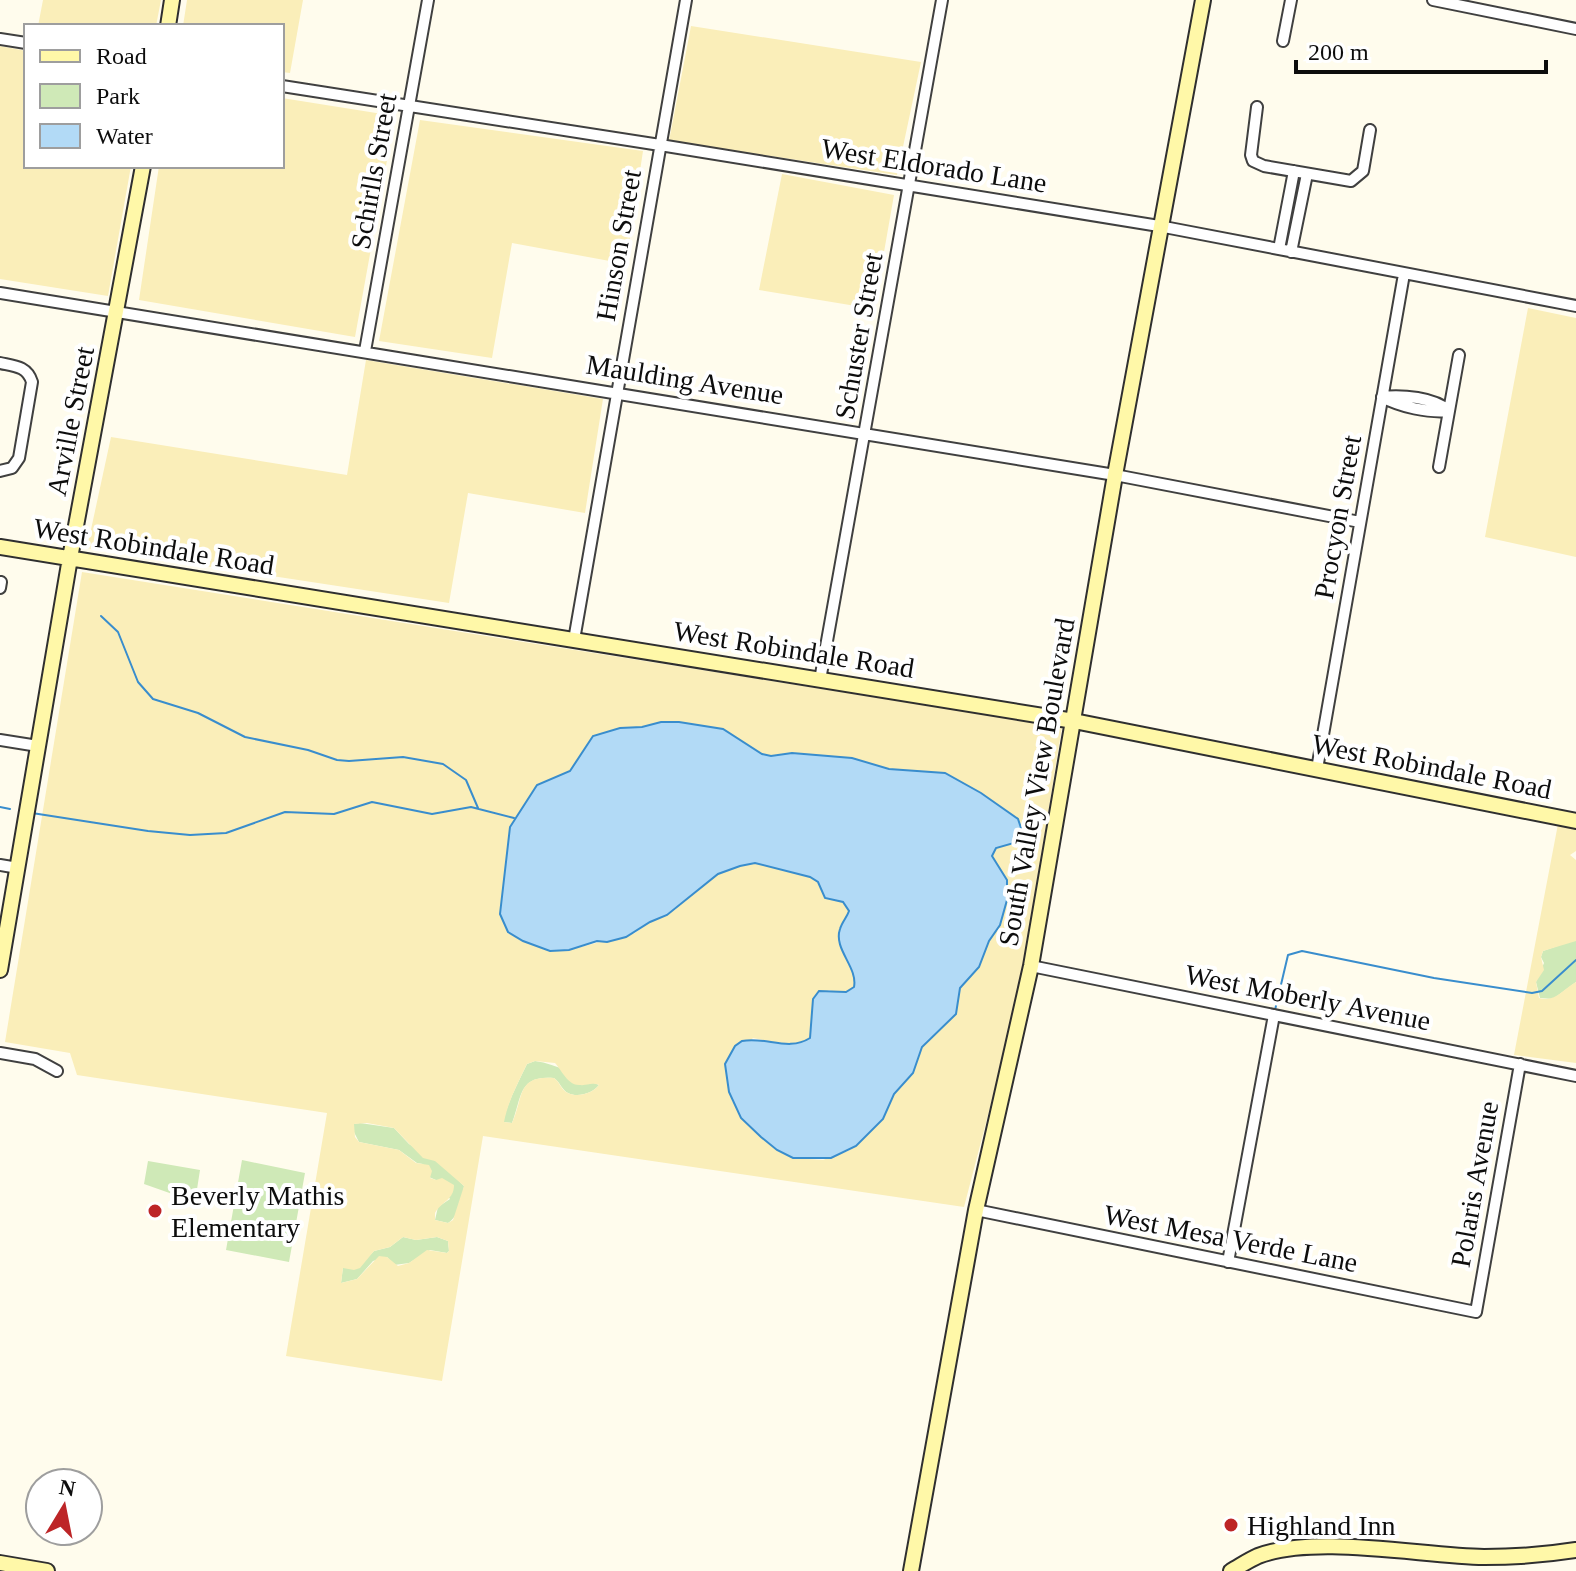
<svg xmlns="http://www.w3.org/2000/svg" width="1576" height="1571" viewBox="0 0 1576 1571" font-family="Georgia,serif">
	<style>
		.green { fill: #cfe9b7 }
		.sand { fill: #faeeb9; fill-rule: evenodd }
		.water { fill: #b2daf6; stroke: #398dcd; stroke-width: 2 }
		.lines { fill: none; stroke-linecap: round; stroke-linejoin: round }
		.stream { stroke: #398dcd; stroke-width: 2 }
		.street-casing { stroke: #404040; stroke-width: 14 }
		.secondary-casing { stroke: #2f2f2f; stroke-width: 18 }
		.street { stroke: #fff; stroke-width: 10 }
		.secondary { stroke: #fff8a8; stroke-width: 14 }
		.poi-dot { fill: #bd2527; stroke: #fff; stroke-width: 3 }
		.labels { text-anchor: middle; stroke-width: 8; stroke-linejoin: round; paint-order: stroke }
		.street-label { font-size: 28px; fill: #0d0d0d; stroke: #fff }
		.poi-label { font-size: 28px; fill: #0d0d0d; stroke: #fff; text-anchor: start }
	</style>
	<rect width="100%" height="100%" fill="#fffced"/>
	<path class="green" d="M1572,941H1576V982L1553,999L1540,998L1536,982L1544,963L1541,957L1543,951Z
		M535,1061C558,1064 577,1077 599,1085C593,1093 578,1098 568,1093C562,1090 560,1082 554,1078C518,1075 522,1097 512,1123L503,1122C508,1101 518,1083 527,1064Z
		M360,1123L394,1128L409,1144L442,1165L464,1186C463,1198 458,1217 448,1223L435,1220L438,1207L450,1199L436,1180L429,1177L423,1164L417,1163L399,1150L359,1142L353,1130L354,1124Z
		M242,1160L305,1173L289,1262L226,1250Z
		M148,1161L200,1170L195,1202L144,1184Z
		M403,1237L416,1240L437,1237L448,1241L449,1251L447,1253L430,1250L409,1263L394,1265L387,1257L373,1261L357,1279L341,1283L343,1267L362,1263L374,1251L390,1247Z"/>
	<path class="sand" d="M43,0H161L156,26H38Z
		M187,0H303L290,73L282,72V26H183Z
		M691,26L921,62L897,175L669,141Z
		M0,46L26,51V166H131L108,296L0,279Z
		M282,98L395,116L355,337L139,300L159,166H282Z
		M420,120L643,151L626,264L512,243L492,358L379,341Z
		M782,174L894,195L874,309L759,290Z
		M1528,308L1576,318V557L1485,537Z
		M366,360L603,399L585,513L468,493L449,603L87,548L111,437L347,475Z
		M82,572L1062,727L1018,1000L964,1207L483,1136L442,1381L286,1356L327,1113L77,1075L70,1053L5,1042ZM661,722H679L723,729L761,754L771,756L792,753L852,758L889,769L936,772L956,779L981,793L1018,819L1014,843L996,848L992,856L1000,925L989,941L979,967L960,988L955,1014L922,1047L913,1073L894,1093L883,1119L848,1151L823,1160L793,1158L777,1150L732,1101L725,1064L753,1038L793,1046L810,1038L813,999L829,990C839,994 845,993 854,987C858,967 833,949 840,929C842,923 847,917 849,911L843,902L825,898L818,882L810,877L755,863L740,866L718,874L688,896L675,910L650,922L635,933L569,950L541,948L508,932L500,914L510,827L537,785L570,771L593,736L620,728L642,727ZM535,1061L555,1063C562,1071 568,1085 579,1085C588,1086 590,1082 599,1085C593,1093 578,1098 568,1093C561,1090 560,1082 554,1078C516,1075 524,1097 512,1123L504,1122C508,1101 518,1083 527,1064ZM367,1123L394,1128L423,1158L435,1161L464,1186L453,1220L448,1223L435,1220V1213C442,1201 454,1200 454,1185L442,1178L436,1180L430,1178L432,1171L429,1165L416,1163L399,1150L359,1142L355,1137L354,1124ZM403,1237L416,1240L437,1237L448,1241L449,1251L447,1253L427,1250L409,1263L398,1266L387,1257L379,1256L357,1279L341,1283L343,1268L354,1270L360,1268L374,1251L390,1247Z
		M1558,824L1576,828V851L1570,855L1576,860V941L1543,951L1541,957L1544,970L1536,982L1539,998C1555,1003 1563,989 1576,982V1063L1514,1055Z"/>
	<path class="water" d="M661,722H679L723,729L762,754L771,756L792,753L852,758L889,769L945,773L981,793L1018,819L1021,828L1019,836L1014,843L996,848L992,856L1007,880V900L1000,925L989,941L979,967L960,988L956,1014L922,1047L913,1073L894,1094L883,1119L856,1146L831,1158H793L777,1150L761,1137L741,1118L729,1092L725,1064L735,1046L742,1041C766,1036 788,1052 810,1038L813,999L819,991L846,992L854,987C858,967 833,949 840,929C842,922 847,917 849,911L843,902L825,898L818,882L810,877L755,863L740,866L718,874L667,915L650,922L626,937L607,942L597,941L569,950L550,951L523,941L508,932L500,914L510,827L537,785L570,771L593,736L620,728L642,727Z"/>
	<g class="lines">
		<path class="stream" d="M101,616L118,632L138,682L153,699L198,713L245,737L308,750L337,760L349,761L403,757L443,764L466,780L478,808
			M0,807L10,809
			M32,813L148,831L190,835L226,833L285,812L334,814L372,802L432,814L471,807L514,818
			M1275,1010L1288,955L1302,951L1434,978L1532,993L1542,991L1576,960"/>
		<g class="street-casing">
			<path id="street" d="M1433,0L1576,29
				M0,39L26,43
				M1283,41L1291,0
				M282,86L660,145L1159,226L1576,306
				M1257,107L1251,155L1253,161L1264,166L1351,181L1363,171L1370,130
				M1279,249L1294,171
				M1291,252L1307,174
				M0,293L1115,475L1360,522
				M365,351L428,0
				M0,363C14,366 27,366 32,382L19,458L12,468L0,471
				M1382,397C1402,395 1434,397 1449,411
				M1382,397C1401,407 1428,413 1449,411
				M1439,467L1459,355
				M0,588L1,582
				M574,640L686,0
				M820,680L942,0
				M0,740L38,746
				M1317,769L1404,274
				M0,865L18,868
				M1031,966L1576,1076
				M0,1053L35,1059L57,1071
				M976,1210L1476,1312L1520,1064
				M1228,1262L1274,1015"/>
		</g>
		<g class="secondary-casing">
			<path id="secondary" d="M168,26L172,0
				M0,547L1074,721L1576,821
				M0,970L70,558L143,166
				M0,1563L47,1571
				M911,1571L976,1210L1031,966L1115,475L1203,0
				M1231,1571C1240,1566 1249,1560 1258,1556C1315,1534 1422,1556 1484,1557C1516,1557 1545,1555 1576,1550"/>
		</g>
		<use href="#street" class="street"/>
		<use href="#secondary" class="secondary"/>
	</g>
	<g class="poi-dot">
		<circle cx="155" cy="1211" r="8"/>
		<circle cx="1231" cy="1525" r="8"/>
	</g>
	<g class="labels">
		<g class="street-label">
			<text transform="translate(934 165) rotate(9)" y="10">West Eldorado Lane</text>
			<text transform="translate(373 171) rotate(-80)" y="10">Schirlls Street</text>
			<text transform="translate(618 245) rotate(-80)" y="10">Hinson Street</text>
			<text transform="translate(858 336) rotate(-80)" y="10">Schuster Street</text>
			<text transform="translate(685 379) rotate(9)" y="10">Maulding Avenue</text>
			<text transform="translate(70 421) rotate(-79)" y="10">Arville Street</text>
			<text transform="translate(1337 517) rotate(-80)" y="10">Procyon Street</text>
			<text transform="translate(154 546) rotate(9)" y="10">West Robindale Road</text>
			<text transform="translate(794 649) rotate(9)" y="10">West Robindale Road</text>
			<text transform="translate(1432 766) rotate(11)" y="10">West Robindale Road</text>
			<text transform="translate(1036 782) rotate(-80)" y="10">South Valley View Boulevard</text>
			<text transform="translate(1308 997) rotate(11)" y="10">West Moberly Avenue</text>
			<text transform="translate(1474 1184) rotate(-80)" y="10">Polaris Avenue</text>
			<text transform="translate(1231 1238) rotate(11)" y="10">West Mesa Verde Lane</text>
		</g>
		<g class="poi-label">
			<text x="171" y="1205">Beverly Mathis<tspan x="171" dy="32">Elementary</tspan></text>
			<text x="1247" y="1535">Highland Inn</text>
		</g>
	</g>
	<rect x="24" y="24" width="260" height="144" fill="#ffffff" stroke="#9e9e9e" stroke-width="2"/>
	<rect x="40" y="50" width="40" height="12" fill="#fff8a8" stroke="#9e9e9e" stroke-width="2"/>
	<text x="96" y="64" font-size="24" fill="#0d0d0d">Road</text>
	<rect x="40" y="84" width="40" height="24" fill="#cfe9b7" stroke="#9e9e9e" stroke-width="2"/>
	<text x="96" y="104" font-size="24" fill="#0d0d0d">Park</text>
	<rect x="40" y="124" width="40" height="24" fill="#b2daf6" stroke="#9e9e9e" stroke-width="2"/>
	<text x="96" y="144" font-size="24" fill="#0d0d0d">Water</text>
	<g transform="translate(64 1507) rotate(10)"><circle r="38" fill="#ffffff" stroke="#9e9e9e" stroke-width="2"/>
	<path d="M0-6L14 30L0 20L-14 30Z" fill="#bd2527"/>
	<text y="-12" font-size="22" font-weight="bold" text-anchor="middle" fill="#0d0d0d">N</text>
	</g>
	<path d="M1296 60v12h250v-12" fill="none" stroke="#0d0d0d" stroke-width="4"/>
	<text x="1308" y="60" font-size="24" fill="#0d0d0d" stroke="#ffffff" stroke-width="6" paint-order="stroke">200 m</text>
</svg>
